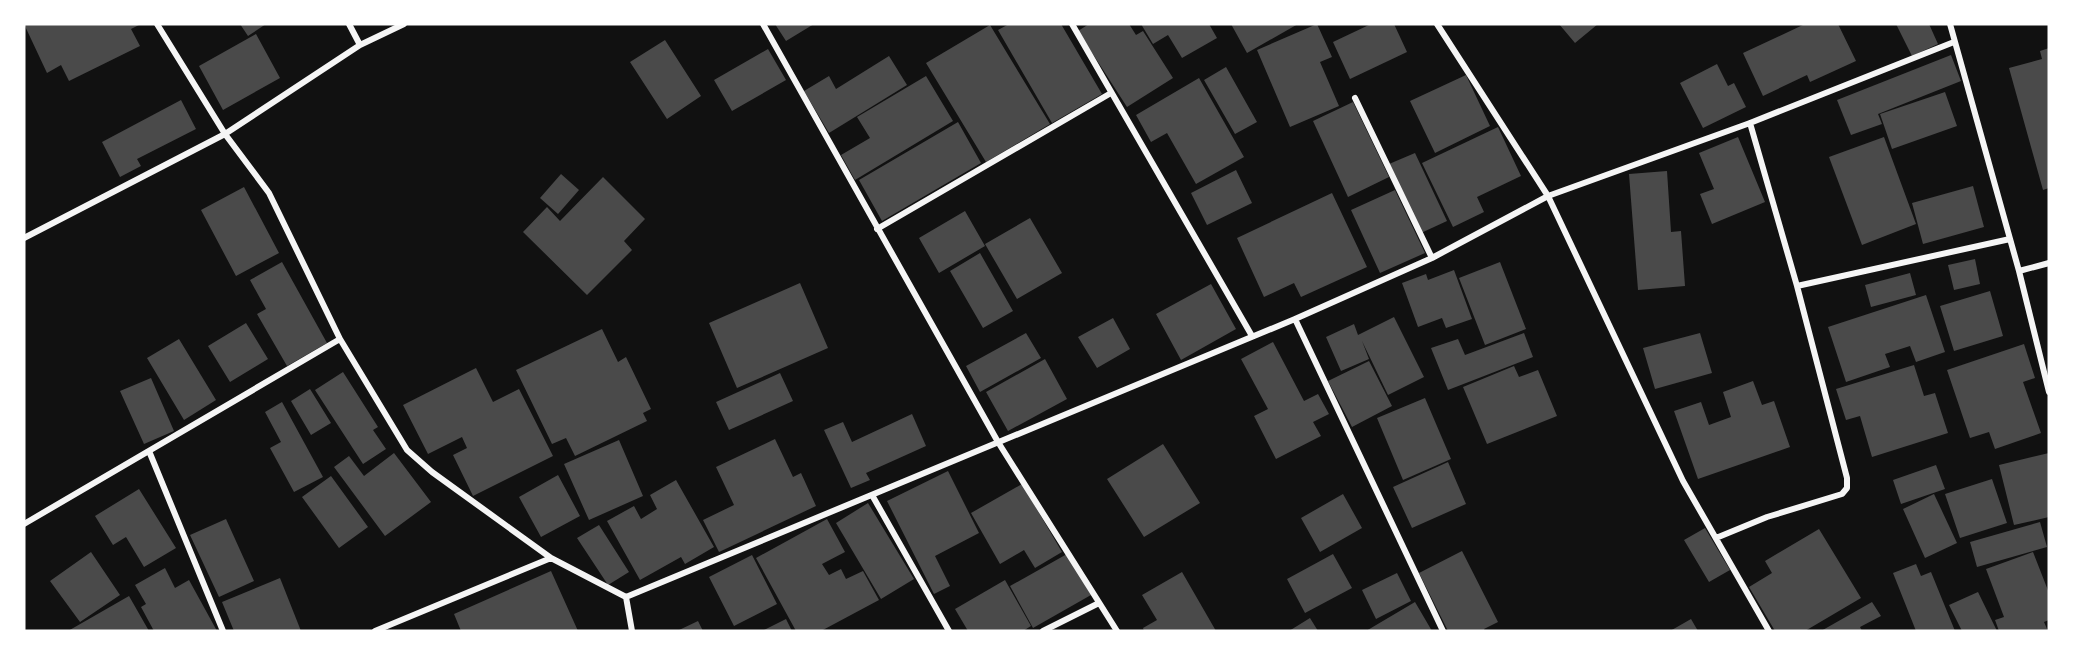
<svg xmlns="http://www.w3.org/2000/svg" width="2073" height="655" viewBox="0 0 2073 655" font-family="'Public Sans',sans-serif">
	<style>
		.building { fill: #4a4a4a }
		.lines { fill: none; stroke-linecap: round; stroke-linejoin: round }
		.minor { stroke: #f5f5f5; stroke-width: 6 }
	</style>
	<rect width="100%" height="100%" fill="#111"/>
	<path class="building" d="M24,24H141L131,29L140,46L69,81L61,65L47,73Z
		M240,24H266L248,36Z
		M775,24H814L786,41Z
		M1009,24H1061L1102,94L1052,123L998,30Z
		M1089,24H1129L1136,35L1143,31L1173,78L1127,107L1078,31Z
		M1141,24H1209L1217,38L1182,58L1168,35L1153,44Z
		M1231,24H1298L1247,53Z
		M1317,24L1332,57L1320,62L1339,106L1290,127L1257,50Z
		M1371,24H1394L1407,52L1350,79L1333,42Z
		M1559,24H1598L1575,43Z
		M1805,24H1838L1856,61L1810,82L1807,75L1763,96L1743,53Z
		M1896,24H1929L1938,44L1912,56Z
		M990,25L1050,124L986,162L926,63Z
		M256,34L280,78L223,110L199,66Z
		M665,40L701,96L667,119L630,62Z
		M2049,48V188L2043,190L2009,68L2042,59L2040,51Z
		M768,49L786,80L732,111L714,80Z
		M1951,55L1961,81L1878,114L1882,124L1851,135L1837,100Z
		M889,56L907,85L829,133L804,91L829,76L836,89Z
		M1717,64L1728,86L1734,83L1746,107L1703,128L1680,83Z
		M1226,67L1257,122L1235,134L1204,80Z
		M1466,75L1490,126L1435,153L1410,101Z
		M926,76L953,121L855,180L841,155L870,138L857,117Z
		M1199,78L1244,157L1196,184L1167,133L1151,142L1136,115Z
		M1945,92L1957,126L1892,149L1880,114Z
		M181,100L196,129L137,159L141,166L120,177L102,142Z
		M1353,102L1389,177L1348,197L1313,121Z
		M958,122L981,163L882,221L859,180Z
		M1498,127L1521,176L1477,197L1484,212L1453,227L1422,163Z
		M1738,137L1765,202L1712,224L1700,194L1714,189L1699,153Z
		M1884,137L1916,224L1862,245L1829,157Z
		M1415,153L1447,221L1421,233L1389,164Z
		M1236,170L1252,203L1207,225L1191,193Z
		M1667,171L1671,232L1681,231L1685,286L1638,290L1629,174Z
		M561,174L579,190L558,214L540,198Z
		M603,177L645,219L624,241L632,250L587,295L523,232L547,207L560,221Z
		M1973,186L1984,227L1923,244L1912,203Z
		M244,187L279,253L236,276L201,210Z
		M1395,190L1425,253L1380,273L1351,210Z
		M1332,193L1367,267L1301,297L1294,283L1264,297L1237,238Z
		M965,211L985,246L939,273L919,238Z
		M1030,218L1062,273L1017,299L985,244Z
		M980,253L1013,311L983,328L950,271Z
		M1975,259L1980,284L1954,290L1948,265Z
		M282,262L327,343L287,366L257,314L266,309L250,280Z
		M1500,262L1526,329L1485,345L1459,278Z
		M1454,270L1472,319L1446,328L1442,318L1418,327L1402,283L1426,274L1428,280Z
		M1910,273L1916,295L1871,307L1865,285Z
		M800,283L828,348L737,388L709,323Z
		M1211,284L1236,329L1181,360L1156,314Z
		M1990,291L2003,336L1954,351L1940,306Z
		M1926,295L1945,352L1916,362L1910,346L1885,354L1890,367L1846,382L1828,327Z
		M1394,317L1424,377L1388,395L1362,341L1369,359L1341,371L1326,337L1354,324L1358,335Z
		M1113,318L1130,349L1097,368L1078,337Z
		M246,323L268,359L230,382L208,346Z
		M602,329L618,362L626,357L651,409L643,413L647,421L575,456L566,438L552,444L516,370Z
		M1026,333L1041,358L980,392L966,366Z
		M1524,333L1533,357L1448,390L1431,348L1458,339L1465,355Z
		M1700,333L1712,373L1655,389L1643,348Z
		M179,339L216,400L184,420L147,358Z
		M1273,342L1304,401L1318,394L1329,414L1313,422L1321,436L1276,459L1254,416L1268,409L1241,359Z
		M2024,344L2035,378L2023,382L2041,433L1995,449L1989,432L1970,438L1947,370Z
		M1045,359L1067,399L1008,431L986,392Z
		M1369,361L1392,406L1352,427L1328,381Z
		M1914,365L1924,396L1935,393L1948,433L1872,457L1860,416L1846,420L1836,389Z
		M1514,366L1519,377L1538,370L1557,416L1487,444L1463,387Z
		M476,368L493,402L519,389L553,456L473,496L453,455L467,448L462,437L428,454L403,405Z
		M343,372L378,427L373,430L386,449L363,464L315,390Z
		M780,373L793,401L729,430L716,402Z
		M151,378L174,431L144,444L120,391Z
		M1753,381L1762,405L1774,401L1790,447L1698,479L1674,411L1701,402L1709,425L1731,417L1723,392Z
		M310,389L331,423L311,435L291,401Z
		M1425,398L1451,459L1403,480L1377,418Z
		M282,402L323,477L294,492L270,448L281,442L265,412Z
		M912,414L926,446L866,473L870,480L851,488L824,430L843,422L852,442Z
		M775,439L793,477L801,473L816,506L719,552L703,520L734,505L716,467Z
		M619,440L643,496L589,520L564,464Z
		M1163,444L1200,503L1144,537L1107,479Z
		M394,453L431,502L385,536L334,467L349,456L364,476Z
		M2049,453V517L2014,525L1999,465Z
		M1448,462L1466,504L1412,528L1393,487Z
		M1936,465L1945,489L1901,504L1893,480Z
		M948,471L979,533L935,556L950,586L934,594L887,501Z
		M558,475L580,516L541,537L519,497Z
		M331,476L368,527L339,548L302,497Z
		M1992,479L2007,523L1960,538L1945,494Z
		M676,480L714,547L685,564L681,557L640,580L607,521L634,506L641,519L657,509L650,495Z
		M1022,484L1062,552L1035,568L1024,550L1000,564L971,513Z
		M139,489L176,548L144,567L126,537L113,545L95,516Z
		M1343,494L1362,528L1320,552L1301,518Z
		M1934,494L1957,543L1925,558L1903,509Z
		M868,503L914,579L881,599L836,523Z
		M226,519L254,581L219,597L190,535Z
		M827,519L845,552L822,564L829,575L841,569L846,579L863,571L879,600L821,631H796L756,558Z
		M2040,522L2047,547L1977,567L1970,542Z
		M599,525L629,572L608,585L577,538Z
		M1705,528L1730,570L1709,582L1684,540Z
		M1819,529L1861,598L1805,631H1775L1749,587L1772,573L1765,561Z
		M1462,551L1498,622L1484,629L1485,631H1448L1419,573Z
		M91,552L120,595L80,622L50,581Z
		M2033,552L2049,593V620L2044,622L2048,631H1999L1995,620L2004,617L1986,569Z
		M1067,554L1091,595L1033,628L1010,586Z
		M1333,554L1352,588L1305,613L1287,579Z
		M752,555L777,604L734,626L709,577Z
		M1916,564L1921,576L1931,572L1955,631H1916L1893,573Z
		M165,568L175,588L189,580L217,631H154L141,607L146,604L135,585Z
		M551,571L578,631H461L454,614Z
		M1182,572L1216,631H1144L1143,628L1157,620L1142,595Z
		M1397,573L1411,601L1376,619L1362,590Z
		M280,578L301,631H234L222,602Z
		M1005,580L1031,626L1023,631H968L955,609Z
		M1978,592L1997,631H1962L1949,605Z
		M129,596L149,631H68Z
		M1415,602L1432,631H1366Z
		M1872,602L1881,616L1860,627L1862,631H1821Z
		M1310,618L1318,631H1289Z
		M786,619L792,631H762Z
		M1691,619L1698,631H1670Z
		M698,621L703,631H677Z"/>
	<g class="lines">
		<path class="minor" d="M157,24L225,134L269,193L340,339L407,450L432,472L551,558L626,597
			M349,24L360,45
			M763,24L998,442L1117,631
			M1072,24L1252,336
			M1437,24L1548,196L1683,481L1769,631
			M1950,24L2019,271L2049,392
			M1355,98L1432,258
			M1750,123L1797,286L2010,239
			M877,229L1111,93
			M24,238L225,134L360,45L404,24
			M2019,271L2049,263
			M1295,319L1443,631
			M149,451L223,631
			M872,495L949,631
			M24,524L340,339
			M1716,538L1767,517L1842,494L1847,488V478L1797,286
			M626,597L1295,319L1432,258L1548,196L1750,123L1954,42
			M626,597L632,631
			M375,631L551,558
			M1043,631L1099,603"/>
	</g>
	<rect width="2073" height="655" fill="none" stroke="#ffffff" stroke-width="51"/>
</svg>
